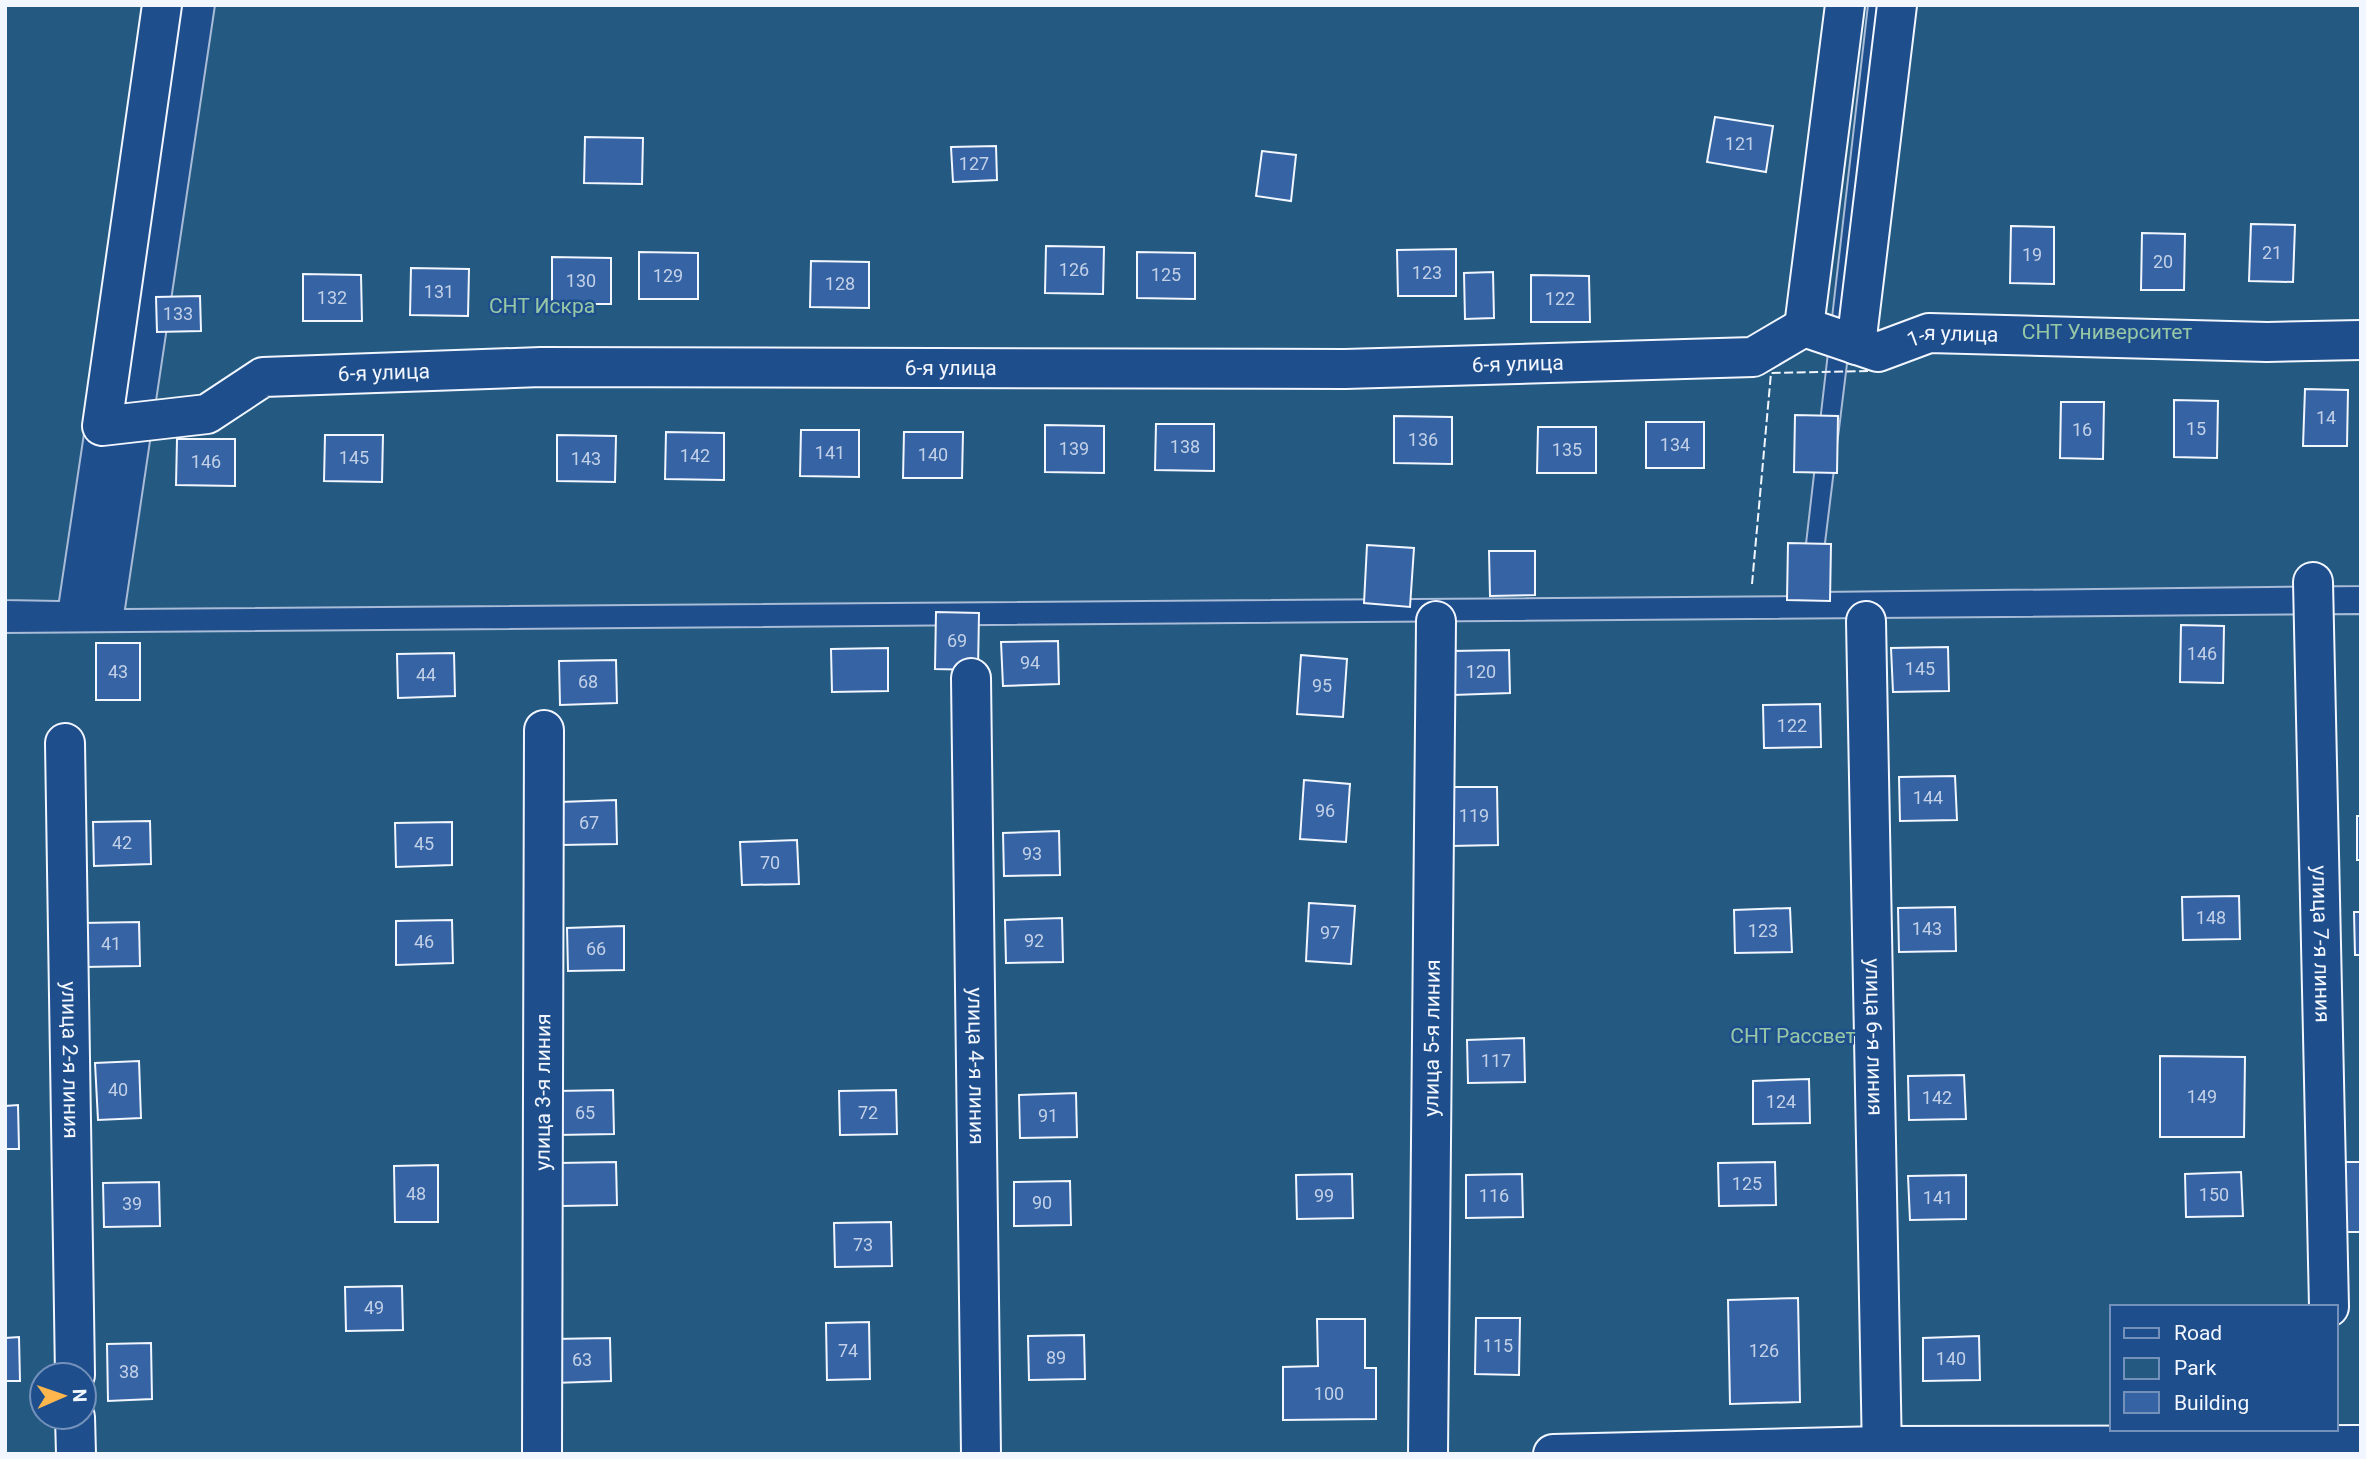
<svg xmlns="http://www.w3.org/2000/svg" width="2366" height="1459" viewBox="0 0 2366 1459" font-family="Roboto,sans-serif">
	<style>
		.green { fill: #245a82; stroke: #a8bbd7; stroke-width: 2; fill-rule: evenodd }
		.building { fill: #3563a3; stroke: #f2f6ff; stroke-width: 2 }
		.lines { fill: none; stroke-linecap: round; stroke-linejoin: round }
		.minor-casing { stroke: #f2f6ff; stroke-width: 42 }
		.minor { stroke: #1f4e8c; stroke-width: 38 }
		.fence { stroke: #f2f6ff; stroke-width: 2; stroke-dasharray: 9 3.5; stroke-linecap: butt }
		.labels { text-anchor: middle; stroke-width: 5; stroke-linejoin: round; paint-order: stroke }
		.number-label { font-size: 18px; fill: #c3d1e8 }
		.park-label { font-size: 21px; fill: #97c8a6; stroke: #1f4e8c }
		.street-label { font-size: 21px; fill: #f2f6ff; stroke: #1f4e8c }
	</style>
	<rect width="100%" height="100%" fill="#1f4e8c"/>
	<path class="green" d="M5,5H148L59,601L5,600Z
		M215,5H1868L1800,596L125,609Z
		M1891,5H2361V586L1819,592Z
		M2361,614V1454H5V633ZM2112,1307H2336V1429H2112ZM42,1375H84V1417H42Z"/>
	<path class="building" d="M1715,117L1773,126L1766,172L1707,162Z
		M585,137L643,138L642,184L584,183Z
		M996,146L997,180L953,182L951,147Z
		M1262,151L1296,155L1291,201L1256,196Z
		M2251,224L2295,225L2293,282L2249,281Z
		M2011,226L2054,227V284L2010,283Z
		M2142,233L2185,234L2184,290H2141Z
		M1046,246L1104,247L1103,294L1045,293Z
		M1456,249V296H1398L1397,250Z
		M639,252L698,253V299H639Z
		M1137,252L1195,253V299L1137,298Z
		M552,257L611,258V304H552Z
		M811,261L869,262V308L810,307Z
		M411,268L469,269L468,316L410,315Z
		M1493,272L1494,318L1465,319L1464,273Z
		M303,274L361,275L362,321H303Z
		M1531,275L1589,276L1590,322H1531Z
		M200,296L201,331L157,332L156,297Z
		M2305,389L2348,390L2347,446H2303Z
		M2174,400L2218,401L2217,458L2174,457Z
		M2061,402H2104L2103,459L2060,458Z
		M1795,415L1838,416L1837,473L1794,472Z
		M1394,416L1452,417V464L1394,463Z
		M1646,422H1704V468H1646Z
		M1156,424H1214V471L1155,470Z
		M1045,425L1104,426V473L1045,472Z
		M1538,427H1596V473H1537Z
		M801,430H859V477L800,476Z
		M666,432L724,433V480L665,479Z
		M904,432H963L962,478H903Z
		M325,435H383L382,482L324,481Z
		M557,435L616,436L615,482L557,481Z
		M177,439H235V486L176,485Z
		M1788,543L1831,544L1830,601L1787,600Z
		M1367,545L1414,548L1410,607L1364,603Z
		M1489,551H1535V595L1490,596Z
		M936,612L979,613L978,670L935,669Z
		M2181,625L2224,626L2223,683L2180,682Z
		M1058,641L1059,684L1003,686L1001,642Z
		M96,643H140V700H96Z
		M1948,647L1949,691L1893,692L1891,648Z
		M888,648V691L832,692L831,649Z
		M1509,650L1510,693L1453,695L1452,651Z
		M454,653L455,696L398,698L397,654Z
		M1301,655L1347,659L1343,717L1297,714Z
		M616,660L617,703L560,705L559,661Z
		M1820,704L1821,747L1764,748L1763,705Z
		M1955,776L1957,820L1900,821L1899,777Z
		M1304,780L1350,784L1346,842L1300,839Z
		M1451,787H1497L1498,845L1451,846Z
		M616,800L617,844L561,845L560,802Z
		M2357,816H2361V860H2357Z
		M150,821L151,864L94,866L93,822Z
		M452,822V865L396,867L395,823Z
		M1059,831L1060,875L1004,876L1003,833Z
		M797,840L799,884L742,885L740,842Z
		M2239,896L2240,939L2183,940L2182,897Z
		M1309,903L1355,906L1351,964L1306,961Z
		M1955,907L1956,951L1899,952L1898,908Z
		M1790,908L1792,952L1735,953L1734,910Z
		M2354,912H2361V955H2355Z
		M1062,918L1063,962L1006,963L1005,920Z
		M452,920L453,963L396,965V921Z
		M139,922L140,966L84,967L82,923Z
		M624,926V970L568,971L567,928Z
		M1524,1038L1525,1082L1468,1083L1467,1040Z
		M2160,1056L2245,1057L2244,1137H2160Z
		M139,1061L141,1118L98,1120L95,1063Z
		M1964,1075L1966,1119L1909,1120L1908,1076Z
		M1809,1079L1810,1123L1753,1124V1081Z
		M613,1090L614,1134L557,1135L556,1091Z
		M896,1090L897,1134L840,1135L839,1091Z
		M1076,1093L1077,1137L1020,1138L1019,1095Z
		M18,1105L19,1149H5V1106Z
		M616,1162L617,1205L561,1206L559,1163Z
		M1775,1162L1776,1205L1719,1206L1718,1163Z
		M2342,1162H2361V1232H2344Z
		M438,1165V1222H395L394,1166Z
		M2241,1172L2243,1216L2186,1217L2185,1174Z
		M1352,1174L1353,1218L1297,1219L1296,1175Z
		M1522,1174L1523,1217L1466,1218V1175Z
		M1966,1175V1219L1910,1220L1908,1176Z
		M1070,1181L1071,1225L1014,1226V1182Z
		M159,1182L160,1226L104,1227L103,1183Z
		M891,1222L892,1266L835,1267L834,1223Z
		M402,1286L403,1330L346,1331L345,1287Z
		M1798,1298L1800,1402L1730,1404L1728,1300Z
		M1476,1318H1520L1519,1375L1475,1374Z
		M1317,1319H1365V1368H1376V1419L1283,1420V1367L1318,1366Z
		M869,1322L870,1379L827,1380L826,1323Z
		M1084,1335L1085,1379L1029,1380L1028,1336Z
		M1979,1336L1980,1380L1923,1381V1338Z
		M19,1337L20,1381H5V1338Z
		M610,1338L611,1381L554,1383L553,1339Z
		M151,1343L152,1399L108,1401L107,1344Z"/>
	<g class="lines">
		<g class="minor-casing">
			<g id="minor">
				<path id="s1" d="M162,5L102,426L207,414L263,377L541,367L1345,369L1753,357L1804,327"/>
				<path id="s2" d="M1804,327L1878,352L1929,333L2267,342L2361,340"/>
				<path d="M1804,327L1845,5"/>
				<path d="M1856,345L1897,5"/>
				<path id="s3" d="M2313,582L2329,1307"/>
				<path id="s4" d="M1866,621L1882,1454"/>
				<path id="s5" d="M971,678L981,1454"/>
				<path id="s6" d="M65,743L75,1375"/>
				<path d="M75,1417L76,1454"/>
				<path id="s7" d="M542,1454L544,730"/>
				<path id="s8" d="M1428,1454L1436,621"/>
				<path d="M1553,1454L1881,1446L2361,1445"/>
			</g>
		</g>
		<use href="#minor" class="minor"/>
		<path class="fence" d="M1752,584L1771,373L1868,371"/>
	</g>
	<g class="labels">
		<g class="number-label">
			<text x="1740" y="150">121</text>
			<text x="974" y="170">127</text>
			<text x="2272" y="259">21</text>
			<text x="2032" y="261">19</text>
			<text x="2163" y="268">20</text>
			<text x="1074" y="276">126</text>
			<text x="1427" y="279">123</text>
			<text x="1166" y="281">125</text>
			<text x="668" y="282">129</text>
			<text x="581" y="287">130</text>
			<text x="840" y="290">128</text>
			<text x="439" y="298">131</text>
			<text x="332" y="304">132</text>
			<text x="1560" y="305">122</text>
			<text x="178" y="320">133</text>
			<text x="2326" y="424">14</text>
			<text x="2196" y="435">15</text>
			<text x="2082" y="436">16</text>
			<text x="1423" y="446">136</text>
			<text x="1675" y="451">134</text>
			<text x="1185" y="453">138</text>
			<text x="1074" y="455">139</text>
			<text x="1567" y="456">135</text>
			<text x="830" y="459">141</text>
			<text x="933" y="461">140</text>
			<text x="695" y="462">142</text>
			<text x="354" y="464">145</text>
			<text x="586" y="465">143</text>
			<text x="206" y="468">146</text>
			<text x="957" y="647">69</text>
			<text x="2202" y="660">146</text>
			<text x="1030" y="669">94</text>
			<text x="1920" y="675">145</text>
			<text x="118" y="678">43</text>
			<text x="1481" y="678">120</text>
			<text x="426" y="681">44</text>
			<text x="588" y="688">68</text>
			<text x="1322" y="692">95</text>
			<text x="1792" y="732">122</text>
			<text x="1928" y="804">144</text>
			<text x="1325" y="817">96</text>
			<text x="1474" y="822">119</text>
			<text x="589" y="829">67</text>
			<text x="122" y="849">42</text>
			<text x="424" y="850">45</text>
			<text x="1032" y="860">93</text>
			<text x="770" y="869">70</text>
			<text x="2211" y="924">148</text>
			<text x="1927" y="935">143</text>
			<text x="1763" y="937">123</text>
			<text x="1330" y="939">97</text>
			<text x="1034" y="947">92</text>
			<text x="424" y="948">46</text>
			<text x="111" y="950">41</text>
			<text x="596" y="955">66</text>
			<text x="1496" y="1067">117</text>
			<text x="118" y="1096">40</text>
			<text x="2202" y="1103">149</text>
			<text x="1937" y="1104">142</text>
			<text x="1781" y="1108">124</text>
			<text x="585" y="1119">65</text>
			<text x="868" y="1119">72</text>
			<text x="1048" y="1122">91</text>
			<text x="1747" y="1190">125</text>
			<text x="416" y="1200">48</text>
			<text x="2214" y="1201">150</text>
			<text x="1324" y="1202">99</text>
			<text x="1494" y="1202">116</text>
			<text x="1938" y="1204">141</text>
			<text x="1042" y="1209">90</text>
			<text x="132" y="1210">39</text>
			<text x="863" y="1251">73</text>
			<text x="374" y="1314">49</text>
			<text x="1498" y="1352">115</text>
			<text x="848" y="1357">74</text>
			<text x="1764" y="1357">126</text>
			<text x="1056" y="1364">89</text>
			<text x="1951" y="1365">140</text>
			<text x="582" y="1366">63</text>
			<text x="129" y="1378">38</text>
			<text x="1329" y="1400">100</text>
		</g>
		<g class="park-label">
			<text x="542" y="313">СНТ Искра</text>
			<text x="2107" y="339">СНТ Университет</text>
			<text x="1793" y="1043">СНТ Рассвет</text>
		</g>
		<g class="street-label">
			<text dy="7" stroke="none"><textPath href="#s2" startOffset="156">1-я улица</textPath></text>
			<text dy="7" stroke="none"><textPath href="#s1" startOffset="1853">6-я улица</textPath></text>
			<text dy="7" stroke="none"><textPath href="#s1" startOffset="1286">6-я улица</textPath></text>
			<text dy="7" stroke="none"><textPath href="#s1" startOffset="719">6-я улица</textPath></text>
			<text dy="7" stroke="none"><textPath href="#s3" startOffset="362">улица 7-я линия</textPath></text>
			<text dy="7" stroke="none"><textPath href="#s8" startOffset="416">улица 5-я линия</textPath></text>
			<text dy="7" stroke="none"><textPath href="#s4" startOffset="416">улица 6-я линия</textPath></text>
			<text dy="7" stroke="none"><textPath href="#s6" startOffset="317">улица 2-я линия</textPath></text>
			<text dy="7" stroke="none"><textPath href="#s5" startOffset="388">улица 4-я линия</textPath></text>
			<text dy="7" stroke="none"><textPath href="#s7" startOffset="362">улица 3-я линия</textPath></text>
		</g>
	</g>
	<rect width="2366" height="1459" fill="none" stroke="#f2f6ff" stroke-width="14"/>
	<rect x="2110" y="1305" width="228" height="126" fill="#1f4e8c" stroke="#7391ba" stroke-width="2"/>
	<rect x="2124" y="1328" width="35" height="10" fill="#1f4e8c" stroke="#7391ba" stroke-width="2"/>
	<text x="2174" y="1340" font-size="21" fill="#f2f6ff">Road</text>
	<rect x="2124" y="1358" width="35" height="21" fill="#245a82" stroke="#7391ba" stroke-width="2"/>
	<text x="2174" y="1375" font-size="21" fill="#f2f6ff">Park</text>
	<rect x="2124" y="1392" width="35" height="21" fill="#3563a3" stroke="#7391ba" stroke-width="2"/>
	<text x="2174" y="1410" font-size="21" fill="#f2f6ff">Building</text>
	<g transform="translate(63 1396) rotate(88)"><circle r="33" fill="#1f4e8c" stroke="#7391ba" stroke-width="2"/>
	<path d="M0-5L12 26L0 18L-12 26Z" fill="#ffb74d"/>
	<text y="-10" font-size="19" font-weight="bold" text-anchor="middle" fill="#f2f6ff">N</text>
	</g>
</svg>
